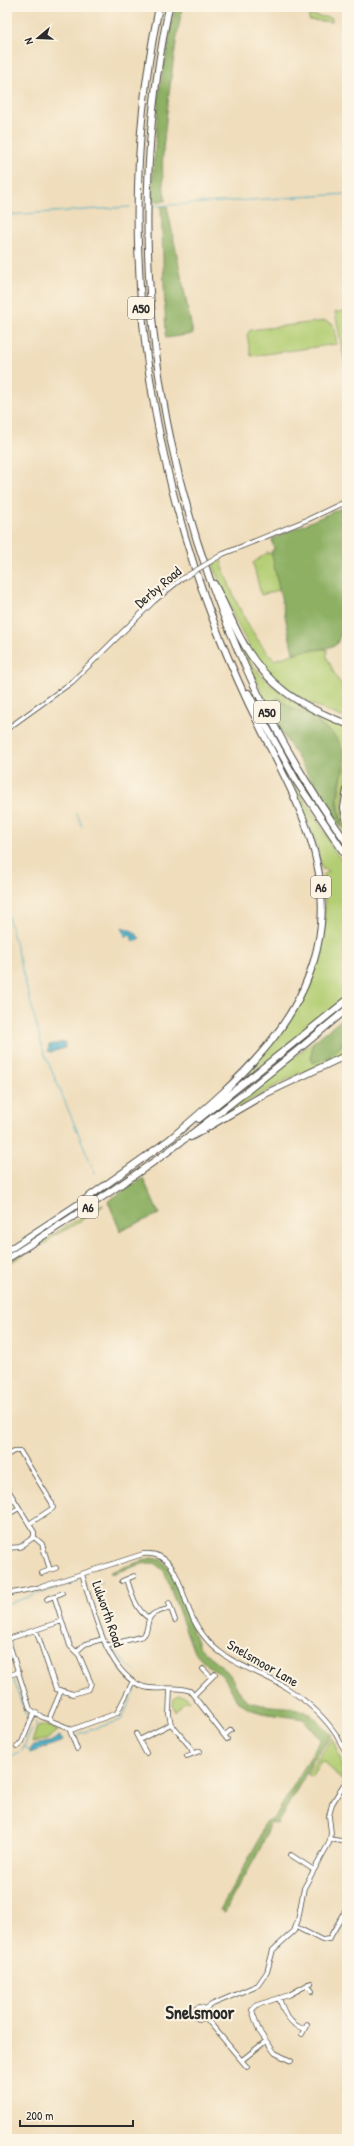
<svg xmlns="http://www.w3.org/2000/svg" width="354" height="2146" viewBox="0 0 354 2146" font-family="'Patrick Hand',sans-serif">
	<style>
		.green { fill: #b2cd72; stroke: #6e7c4e }
		.forest { fill: #8db064; stroke: #5c6e48 }
		.water { fill: #45acc5; stroke: #386c78 }
		.lines { fill: none; stroke-linecap: round; stroke-linejoin: round }
		.stream { stroke: #45acc5; stroke-width: 1 }
		.minor-casing { stroke: #484641; stroke-width: 5.5 }
		.highway-casing { stroke: #484641; stroke-width: 8 }
		.minor { stroke: #fff; stroke-width: 4 }
		.highway { stroke: #fff; stroke-width: 6 }
		.minor-bridge-casing { stroke: #484641; stroke-width: 5.5; stroke-linecap: butt }
		.minor-bridge { stroke: #fff; stroke-width: 4 }
		.labels { text-anchor: middle; stroke-width: 4; stroke-linejoin: round; paint-order: stroke }
		.shield { fill: #fcf5e5; stroke: #6a6863; stroke-width: 1 }
		.shield-label { font-size: 13px; font-weight: bold; fill: #2b2b2b }
		.street-label { font-size: 14px; fill: #2b2b2b; stroke: #fcf5e5 }
		.district-label { font-size: 18px; font-weight: bold; fill: #2b2b2b; stroke: #fcf5e5 }
	</style>
	<rect width="100%" height="100%" fill="#fcf5e5"/>
	<filter id="ink" filterUnits="userSpaceOnUse"><feTurbulence type="fractalNoise" baseFrequency=".025" numOctaves="2"/><feDisplacementMap in="SourceGraphic" scale="8" xChannelSelector="R" yChannelSelector="G"/><feConvolveMatrix kernelMatrix="1 2 1 2 8 2 1 2 1" color-interpolation-filters="sRGB"/></filter>
	<filter id="wash" filterUnits="userSpaceOnUse"><feTurbulence type="fractalNoise" baseFrequency=".012" numOctaves="4" result="noise"/><feDisplacementMap in="SourceGraphic" scale="16" xChannelSelector="R" yChannelSelector="G"/><feGaussianBlur stdDeviation="0.9" result="paint"/><feColorMatrix in="noise" values="0 0 0 0 0 0 0 0 0 0 0 0 0 0 0 0 0 1.4 0 .05"/><feComposite in="paint" operator="in"/></filter>
	<g filter="url(#wash)">
		<rect width="100%" height="100%" fill="#efddbb"/>
		<path class="green" d="M309,15L332,18V22L309,20Z
			M347,311V375L335,312Z
			M325,321L333,324L337,344L251,356L247,335L250,330Z
			M268,552L269,554H272L279,590L261,595L253,563Z
			M221,560C232,597 248,631 274,660L302,651L327,649V657L336,677L347,691V719C323,710 300,700 280,683C246,654 228,605 213,564Z
			M233,631C239,636 247,656 253,665C278,698 310,713 347,727V783L342,802L347,837L341,828L342,826L338,799L344,764L317,719L292,708L278,698L274,700L273,716Z
			M289,775L327,836L333,849L347,867V996L335,1008L234,1087C294,1024 334,967 323,875L328,872L327,870L322,869L315,840Z
			M347,1040V1053L286,1080L216,1119L313,1042L311,1057L313,1062L331,1056Z
			M102,1204L103,1206L71,1227L53,1236L47,1243L36,1247L7,1265V1263Z
			M178,1695L186,1696L190,1700L184,1702L175,1712L173,1706L174,1698Z
			M46,1725L58,1731L46,1740L32,1742L37,1727Z
			M332,1738L341,1760L342,1781L325,1762L321,1761L311,1777L307,1775Z"/>
		<path class="forest" d="M175,7H201L182,8C175,46 170,83 166,121C163,148 160,175 166,201L151,202L159,92Z
			M161,206H167L193,334L166,338Z
			M341,508L347,520V632L342,630L337,644C323,652 308,648 293,653L271,551L274,550L272,539Z
			M278,698L292,708L317,719L319,725C334,731 346,747 344,765C343,774 338,783 338,792C337,804 339,815 342,827L341,828L281,731L273,716L274,700Z
			M347,1015V1040L331,1056L313,1063L311,1057L313,1042Z
			M143,1178L159,1214L120,1231L108,1201Z
			M151,1558L162,1560L170,1569L198,1645C207,1657 221,1663 230,1675C236,1684 239,1696 249,1701C266,1709 287,1704 304,1711C315,1716 323,1727 332,1735L315,1758L277,1824L270,1822C262,1855 239,1881 225,1912L220,1910L258,1841L265,1822L275,1817L321,1739L303,1719L262,1713L249,1709L237,1701L226,1680L219,1673L206,1664L193,1650L164,1571L154,1563L142,1564L111,1574L110,1572Z"/>
		<path class="water" d="M122,927L135,932L140,939L133,942L131,935L126,937Z
			M65,1042V1048L51,1052L48,1051L49,1045Z
			M60,1736L63,1741L30,1753V1750L34,1745L50,1742Z"/>
		<g class="lines">
			<path class="stream" d="M155,206L347,194
				M7,215L130,207
				M77,814L82,826
				M7,912L43,1050L95,1173
				M103,1582L97,1585L96,1588L112,1638
				M64,1586L78,1581
				M7,1604L56,1588
				M115,1649L117,1654L135,1671
				M7,1661L9,1669
				M14,1681L22,1705
				M23,1710L27,1715
				M78,1734L121,1720L136,1690
				M25,1747L30,1750
				M7,1758L22,1751L31,1731L37,1725L35,1722"/>
		</g>
	</g>
	<g filter="url(#ink)">
		<g class="lines">
			<g class="minor-casing">
				<path id="minor" d="M223,554L309,519L347,501
					M7,729L72,682L154,601L180,580
					M7,1455L14,1451H20L52,1503L53,1508L29,1524
					M7,1488L34,1532V1537
					M7,1515L19,1508
					M34,1537L42,1544L50,1570
					M7,1548L20,1547L34,1537
					M42,1573L56,1568
					M82,1574C93,1608 106,1674 144,1687C159,1691 176,1685 190,1691L227,1739
					M127,1579C131,1592 136,1611 149,1618
					M122,1581L134,1576
					M7,1594L41,1587L143,1554C176,1550 180,1589 190,1612C194,1622 200,1632 208,1641C228,1664 259,1671 285,1687C304,1699 322,1714 335,1733C339,1739 342,1747 347,1753
					M47,1599L62,1593
					M169,1603L175,1620
					M36,1630L56,1689L73,1694L89,1689L91,1683L79,1655L70,1646L54,1596
					M7,1637L30,1709L42,1717L69,1728L77,1749
					M8,1639L62,1621
					M106,1646L143,1636C150,1630 145,1621 152,1615C156,1611 165,1610 171,1608
					M76,1652L85,1644L103,1639
					M203,1669L211,1677
					M7,1676L19,1672
					M170,1689L169,1714L171,1724L191,1748L193,1753
					M194,1695L215,1674
					M49,1719L61,1691
					M71,1730L117,1713L133,1681
					M136,1734L146,1753
					M225,1735L231,1730
					M139,1740L171,1724
					M17,1747L22,1742L34,1713
					M187,1756L200,1751
					M330,1839L347,1842
					M291,1855L314,1870
					M296,1927L322,1940L329,1939L347,1908
					M308,1984L312,1991
					M279,1998C284,2013 289,2024 304,2029
					M194 2013a6 6 0 1 1 12 0a6 6 0 1 1-12 0Z
					M205,2009L213,2004L258,1985L267,1972L273,1950L294,1931L298,1920L304,1888L329,1843L331,1833L329,1816L332,1804L347,1779
					M205,2017L247,2067
					M302,2034L307,2024
					M242,2060L266,2041
					M291,2061L275,2053L259,2031L252,2010L257,2005L289,1995L311,1983"/>
			</g>
			<g class="highway-casing">
				<path id="highway" d="M159,7C115,216 141,435 218,633C230,663 243,693 258,723C289,787 328,850 321,924C312,1019 238,1081 170,1139
					M169,7C109,296 176,603 347,843
					M214,584C224,602 231,620 240,637C265,685 298,705 347,724
					M248,693L297,782L347,857
					M347,790L344,808L347,823
					M199,1119L347,1000
					M191,1137L265,1094L347,1055
					M7,1251L83,1201L173,1137
					M7,1259C61,1225 114,1190 166,1153C228,1107 288,1059 347,1009"/>
			</g>
			<use href="#minor" class="minor"/>
			<use href="#highway" class="highway"/>
			<g class="minor-bridge-casing">
				<path id="minor-bridge" d="M180,580L223,554"/>
			</g>
			<use href="#minor-bridge" class="minor-bridge"/>
		</g>
	</g>
	<g class="labels">
		<g class="shield">
			<rect x="128" y="297" width="26" height="22" rx="3"/>
			<rect x="254" y="701" width="26" height="22" rx="3"/>
			<rect x="311" y="876" width="20" height="22" rx="3"/>
			<rect x="78" y="1196" width="20" height="22" rx="3"/>
		</g>
		<g class="shield-label">
			<text x="141" y="313">A50</text>
			<text x="267" y="717">A50</text>
			<text x="321" y="892">A6</text>
			<text x="88" y="1212">A6</text>
		</g>
		<g class="street-label">
			<text transform="translate(158 587) rotate(-40)" y="5">Derby Road</text>
			<text transform="translate(108 1614) rotate(71)" y="5">Lulworth Road</text>
			<text transform="translate(263 1663) rotate(30)" y="5">Snelsmoor Lane</text>
		</g>
		<g class="district-label">
			<text x="200" y="2019">Snelsmoor</text>
		</g>
	</g>
	<rect width="354" height="2146" fill="none" stroke="#fcf5e5" stroke-width="24"/>
	<g transform="translate(38 38) rotate(251)" stroke="#fcf5e5" stroke-width="3" paint-order="stroke">
	<path d="M0-3L7 15L0 10L-7 15Z" fill="#2b2b2b"/>
	<text y="-6" font-size="11" font-weight="bold" text-anchor="middle" fill="#2b2b2b">N</text>
	</g>
	<path d="M20 2120v6h113v-6" fill="none" stroke="#2b2b2b" stroke-width="2"/>
	<text x="26" y="2120" font-size="12" fill="#2b2b2b" stroke="#fcf5e5" stroke-width="3" paint-order="stroke">200 m</text>
</svg>
